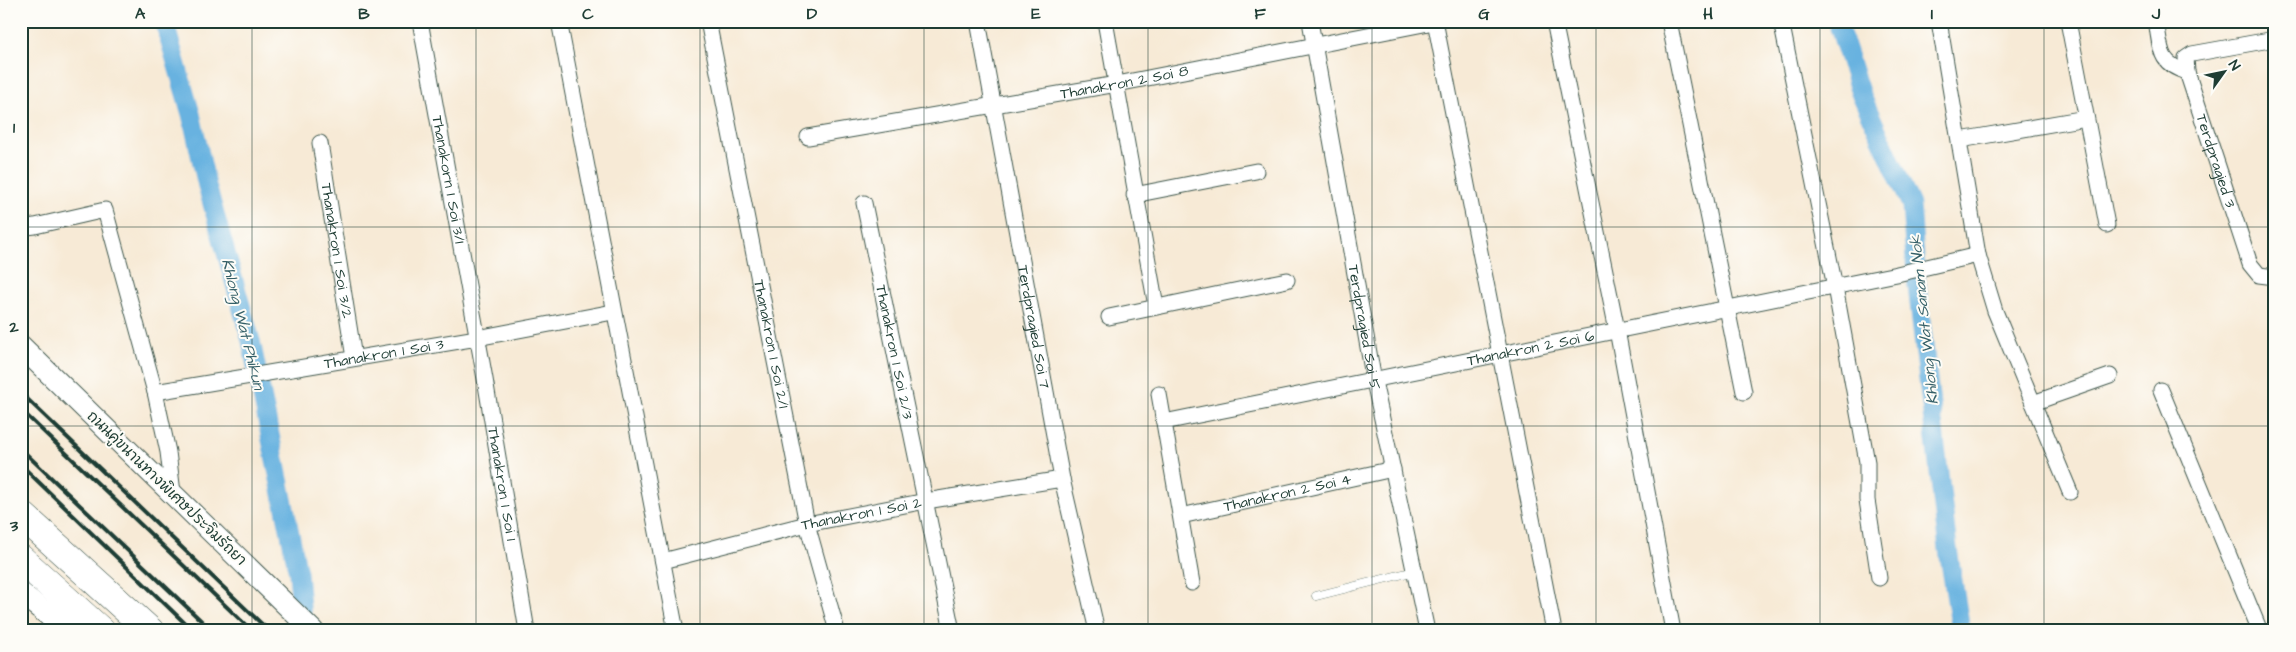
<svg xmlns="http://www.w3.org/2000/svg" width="2296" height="652" viewBox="0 0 2296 652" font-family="'Architects Daughter','Playpen Sans Thai',sans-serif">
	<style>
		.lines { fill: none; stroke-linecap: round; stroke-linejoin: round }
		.canal { stroke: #67b2e0; stroke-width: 19 }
		.lane-casing { stroke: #3f574c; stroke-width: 9 }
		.street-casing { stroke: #3f574c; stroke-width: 17 }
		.secondary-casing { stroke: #3f574c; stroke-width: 23 }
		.highway-casing { stroke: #3f574c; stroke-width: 29 }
		.lane { stroke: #fff; stroke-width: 8 }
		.street { stroke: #fff; stroke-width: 15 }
		.secondary { stroke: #fff; stroke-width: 21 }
		.highway { stroke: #fff; stroke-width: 28 }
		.rail { stroke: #1f3d34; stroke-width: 4 }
		.grid { fill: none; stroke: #1f3d34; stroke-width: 1; stroke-opacity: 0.55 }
		.labels { text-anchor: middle; stroke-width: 4; stroke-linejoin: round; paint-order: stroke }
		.street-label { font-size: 15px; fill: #1f3d34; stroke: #fdfcf7 }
		.water-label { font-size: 16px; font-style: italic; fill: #356068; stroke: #fdfcf7 }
		.neatline { fill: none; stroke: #1f3d34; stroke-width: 2 }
		.grid-label { font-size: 16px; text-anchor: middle; font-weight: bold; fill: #1f3d34 }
	</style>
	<rect width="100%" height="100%" fill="#fdfcf7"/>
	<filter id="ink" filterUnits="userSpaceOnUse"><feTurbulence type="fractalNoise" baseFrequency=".02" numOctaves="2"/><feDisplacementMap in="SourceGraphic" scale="10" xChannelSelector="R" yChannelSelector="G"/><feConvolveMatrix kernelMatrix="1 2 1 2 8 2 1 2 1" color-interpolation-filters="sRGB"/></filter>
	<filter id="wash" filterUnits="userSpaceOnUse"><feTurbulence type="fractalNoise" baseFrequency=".0096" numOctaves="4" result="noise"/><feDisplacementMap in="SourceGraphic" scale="20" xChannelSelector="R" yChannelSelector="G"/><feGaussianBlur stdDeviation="1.12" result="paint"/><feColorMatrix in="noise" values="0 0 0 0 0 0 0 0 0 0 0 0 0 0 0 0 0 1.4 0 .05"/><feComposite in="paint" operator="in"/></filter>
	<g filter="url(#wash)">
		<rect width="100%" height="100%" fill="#f7ead6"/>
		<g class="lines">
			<path class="canal" d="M164,21L191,114L207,186L251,341L298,573L303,630
				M1837,21L1860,92L1911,205L1917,286L1948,549L1961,631"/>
		</g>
	</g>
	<g filter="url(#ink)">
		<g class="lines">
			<g class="lane-casing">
				<path id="lane" d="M1316,596L1415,571"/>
			</g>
			<g class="street-casing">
				<g id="street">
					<path id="s1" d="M420,21L485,379L527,631"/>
					<path d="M559,21L676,631"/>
					<path id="s2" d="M708,21L807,524L837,631"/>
					<path id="s3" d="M978,21L1062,479L1097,631"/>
					<path d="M1105,21L1156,306"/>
					<path id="s4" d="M1310,21L1374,381L1427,631"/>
					<path d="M1435,21L1554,631"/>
					<path d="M1554,21L1617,330L1673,631"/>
					<path d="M1669,21L1744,392"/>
					<path d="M1781,21L1835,287L1867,462V500L1879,578"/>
					<path d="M1939,21L1978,255L1995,311L2070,492"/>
					<path d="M2068,21L2107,225"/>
					<path d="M2156,21C2161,48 2158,64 2187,72"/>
					<path id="s5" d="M2275,39L2192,54L2186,58L2187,72L2250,264L2259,275L2275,277"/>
					<path id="s6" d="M808,137L1117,84L1439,21"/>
					<path d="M1960,140L2086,118"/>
					<path id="s7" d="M320,143L354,358"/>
					<path d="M1134,195L1256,171"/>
					<path id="s8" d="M864,203L952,631"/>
					<path d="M21,225L27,227L35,226L105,210L155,392L168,452L173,493"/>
					<path d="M1109,317L1287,280"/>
					<path d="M2161,390L2260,631"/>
					<path id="s9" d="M155,392L477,338L613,312"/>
					<path d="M1159,394L1192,583"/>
					<path d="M2033,403L2110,376"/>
					<path id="s10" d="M1164,422L1897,274L1978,255"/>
					<path id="s11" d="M1181,516L1393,469"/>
					<path id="s12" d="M663,561L807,524L926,501L1062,479"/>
				</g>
			</g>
			<g class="secondary-casing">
				<path id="secondary" d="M21,346L313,631
					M21,593L68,631"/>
			</g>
			<g class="highway-casing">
				<path id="highway" d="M21,514L150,631
					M21,559L101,631"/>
			</g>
			<use href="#lane" class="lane"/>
			<use href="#street" class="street"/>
			<use href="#secondary" class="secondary"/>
			<use href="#highway" class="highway"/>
			<path class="rail" d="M21,393L269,631
				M21,410L252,631
				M21,449L212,631
				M21,465L193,631"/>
		</g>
	</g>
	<path class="grid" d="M252,21V631M476,21V631M700,21V631M924,21V631M1148,21V631M1372,21V631M1596,21V631M1820,21V631M2044,21V631M21,227H2275M21,426H2275"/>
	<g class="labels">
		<g class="street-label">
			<text dy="5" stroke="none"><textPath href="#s6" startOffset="321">Thanakron 2 Soi 8</textPath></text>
			<text dy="5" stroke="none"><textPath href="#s5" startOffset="199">Terdpragied 3</textPath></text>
			<text dy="5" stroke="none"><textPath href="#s1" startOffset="161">Thanakorn 1 Soi 3/1</textPath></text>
			<text dy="5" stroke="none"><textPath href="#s7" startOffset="109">Thanakron 1 Soi 3/2</textPath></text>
			<text dy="5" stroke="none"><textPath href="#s3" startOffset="311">Terdpragied Soi 7</textPath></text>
			<text dy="5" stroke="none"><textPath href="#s4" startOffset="311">Terdpragied Soi 5</textPath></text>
			<text dy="5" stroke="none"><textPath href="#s2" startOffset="329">Thanakron 1 Soi 2/1</textPath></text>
			<text dy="5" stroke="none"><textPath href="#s10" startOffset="374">Thanakron 2 Soi 6</textPath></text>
			<text dy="5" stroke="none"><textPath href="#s8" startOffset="152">Thanakron 1 Soi 2/3</textPath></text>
			<text dy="5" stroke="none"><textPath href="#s9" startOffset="232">Thanakron 1 Soi 3</textPath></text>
			<text dy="5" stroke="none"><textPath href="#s1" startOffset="470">Thanakron 1 Soi 1</textPath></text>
			<text transform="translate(167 488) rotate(44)" y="5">ถนนคู่ขนานทางพิเศษประจิมรัถยา</text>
			<text dy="5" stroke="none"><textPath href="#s11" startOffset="109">Thanakron 2 Soi 4</textPath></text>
			<text dy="5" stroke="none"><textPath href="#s12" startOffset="204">Thanakron 1 Soi 2</textPath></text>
		</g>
		<g class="water-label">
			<text transform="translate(1923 320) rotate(-96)" y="6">Khlong Wat Sanam Nok</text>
			<text transform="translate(244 324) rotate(76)" y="6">Khlong Wat Phikun</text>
		</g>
	</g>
	<rect width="2296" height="652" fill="none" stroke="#fdfcf7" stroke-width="55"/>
	<g transform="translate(2224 72) rotate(57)" stroke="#fdfcf7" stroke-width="4" paint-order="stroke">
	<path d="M0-4L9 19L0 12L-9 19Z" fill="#1f3d34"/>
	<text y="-8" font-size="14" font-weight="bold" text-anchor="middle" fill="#1f3d34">N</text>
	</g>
	<rect x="28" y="28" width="2240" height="596" class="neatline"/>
	<g class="grid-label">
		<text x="140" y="19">A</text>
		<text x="364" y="19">B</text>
		<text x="588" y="19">C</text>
		<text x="812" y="19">D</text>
		<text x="1036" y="19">E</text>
		<text x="1260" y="19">F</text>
		<text x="1484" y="19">G</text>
		<text x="1708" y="19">H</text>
		<text x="1932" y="19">I</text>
		<text x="2156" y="19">J</text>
		<text x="14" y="133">1</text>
		<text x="14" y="332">2</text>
		<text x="14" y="531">3</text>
	</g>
</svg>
